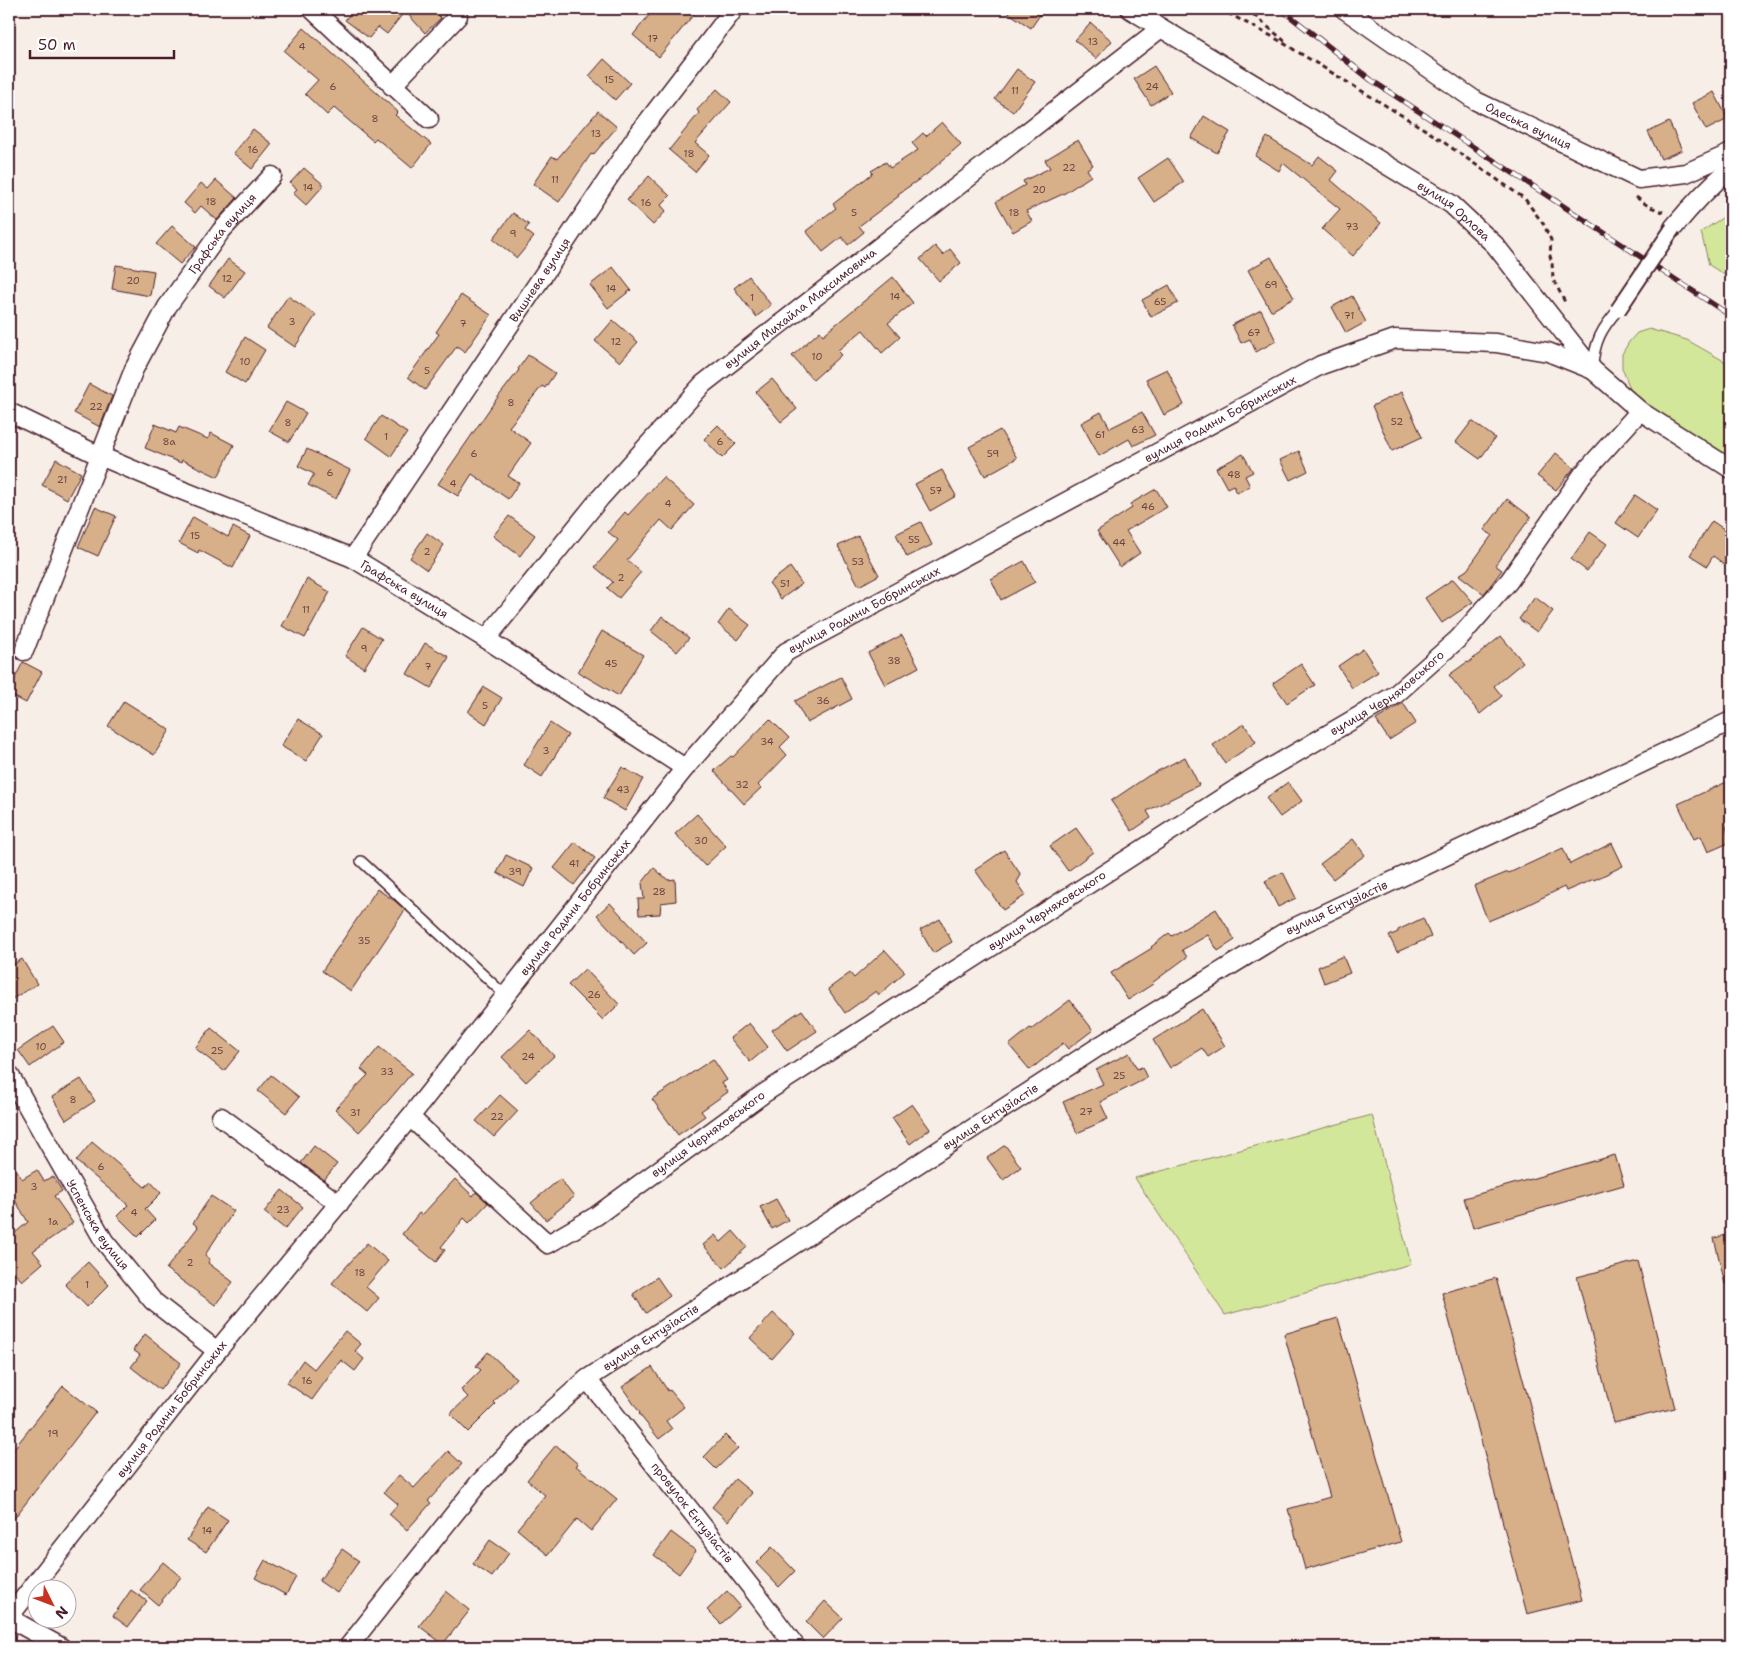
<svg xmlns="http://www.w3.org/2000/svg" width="1740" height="1656" viewBox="0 0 1740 1656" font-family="'Shantell Sans',sans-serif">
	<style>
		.green { fill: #d3e79b; stroke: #8e8363 }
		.building { fill: #d7af89; stroke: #4a1f2b }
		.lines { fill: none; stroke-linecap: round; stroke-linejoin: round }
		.service-casing { stroke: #4a1f2b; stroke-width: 12 }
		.minor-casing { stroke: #4a1f2b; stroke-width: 21 }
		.path { stroke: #4a1f2b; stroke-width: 3; stroke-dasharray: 5 4; stroke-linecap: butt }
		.service { stroke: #fff; stroke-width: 9 }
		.minor { stroke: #fff; stroke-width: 18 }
		.rail-casing { stroke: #4a1f2b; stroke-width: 5.5 }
		.rail { stroke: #fff; stroke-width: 4; stroke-dasharray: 11; stroke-linecap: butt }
		.pedestrian-bridge-casing { stroke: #4a1f2b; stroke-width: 18; stroke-linecap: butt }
		.pedestrian-bridge { stroke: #fff; stroke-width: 14 }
		.labels { text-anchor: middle; stroke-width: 4.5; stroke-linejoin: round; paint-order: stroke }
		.number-label { font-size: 10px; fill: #6d4342 }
		.street-label { font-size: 12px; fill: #4a1f2b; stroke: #fff }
	</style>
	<rect width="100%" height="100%" fill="#f7efe7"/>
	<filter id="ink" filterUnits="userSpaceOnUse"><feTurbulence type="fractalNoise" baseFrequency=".02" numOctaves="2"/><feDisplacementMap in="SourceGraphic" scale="10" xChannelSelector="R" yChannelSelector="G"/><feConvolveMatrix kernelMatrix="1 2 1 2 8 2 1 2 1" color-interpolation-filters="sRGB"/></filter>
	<g filter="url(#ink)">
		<path class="green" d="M1731,212V279L1709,265L1701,232Z
			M1649,329L1687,340L1731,365V469L1638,409L1622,368V354L1629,342L1637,333Z
			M1372,1115L1411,1264L1225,1315L1135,1178Z"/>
		<path class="building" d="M354,9H432L441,18L425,33L405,11L387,34L378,27L369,38L345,20Z
			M654,9H698L659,57L633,35Z
			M1003,9H1044L1031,28Z
			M1091,23L1112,41L1096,59L1075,40Z
			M304,28L398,112L395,115L431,144L412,168L376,138L373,141L334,108L327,115L305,94L318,80L284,51Z
			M604,59L630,83L615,100L589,76Z
			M1154,66L1171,92L1151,105L1134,79Z
			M1017,69L1035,82L1013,112L995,99Z
			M717,89L731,102L695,143L709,155L695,172L669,150L699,113L697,110Z
			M1714,92L1728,119L1706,130L1692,103Z
			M598,111L617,127L593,155L591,154L559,202L533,184L552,156L557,159Z
			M1204,116L1230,132L1217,153L1191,138Z
			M942,122L961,144L927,174L898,194L899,196L859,226L864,232L848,245L842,237L823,252L806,231L836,208L833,204L873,173L871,171L886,162L890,168L918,150L912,143L923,133L926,136Z
			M1669,122L1682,150L1661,159L1648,132Z
			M253,129L272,144L252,169L233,153Z
			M1267,137L1312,165L1319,156L1338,171L1331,180L1381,223L1353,256L1322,229L1340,209L1283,163L1279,171L1255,156Z
			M1078,140L1093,165L1087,169L1091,176L1065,193L1026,211L1032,221L1013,232L996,202L1025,185L1023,181L1050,168L1045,160Z
			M1168,158L1184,182L1154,202L1138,178Z
			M304,168L324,185L306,205L293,193L297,189L290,183Z
			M649,176L670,196L661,205L666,211L653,225L627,200Z
			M216,180L237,198L217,220L201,206L195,213L184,203L201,183L208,189Z
			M513,213L529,225L525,230L534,237L517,258L493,239Z
			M172,226L196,247L180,264L156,244Z
			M935,246L943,255L950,249L961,263L939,281L920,259Z
			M1271,257L1294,298L1271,311L1248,270Z
			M228,259L245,271L225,298L209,286Z
			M116,265L154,271L150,296L112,289Z
			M613,267L631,290L608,308L590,285Z
			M749,276L771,305L756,317L734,288Z
			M893,277L913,303L888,323L900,337L882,353L863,330L837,351L841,355L813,380L792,356L820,331L823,335Z
			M1169,285L1178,303L1151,317L1142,300Z
			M461,295L491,315L465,352L457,346L425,390L408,377L439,334L436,332Z
			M288,296L316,315L295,347L267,328Z
			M1352,296L1366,322L1346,333L1332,307Z
			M1261,310L1276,341L1256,352L1250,339L1241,343L1232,325Z
			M613,320L638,342L620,362L595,341Z
			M245,337L265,350L245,384L225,372Z
			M528,355L555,373L545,388L542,386L509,427L531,443L508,476L519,483L508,499L472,474L458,496L438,484L495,401L519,370L518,369Z
			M1167,369L1184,405L1164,415L1146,379Z
			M772,379L797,409L781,422L756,392Z
			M89,384L112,396L100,427L74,413Z
			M1402,392L1422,437L1392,451L1372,406Z
			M286,402L306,413L289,442L269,431Z
			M1101,412L1110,428L1142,412L1155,435L1133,446L1129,439L1099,456L1081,423Z
			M381,416L407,433L391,456L366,438Z
			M1472,421L1495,438L1480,459L1456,442Z
			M155,424L176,433L179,427L208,439L211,433L234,445L218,477L182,460L181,463L145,448Z
			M718,425L736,444L722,458L704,439Z
			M1000,430L1017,458L985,476L969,447Z
			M307,449L350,470L336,499L308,485L314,474L298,466Z
			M1299,451L1308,471L1290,480L1280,460Z
			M1556,453L1574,468L1556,490L1537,476Z
			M1243,454L1253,472L1245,476L1250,486L1237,493L1233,485L1227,488L1216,468Z
			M56,459L81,473L67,499L42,485Z
			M942,470L956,496L930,511L915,484Z
			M663,477L694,505L672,530L661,520L627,560L641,572L619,598L607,588L613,582L595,567L618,540L608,532L625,512L628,515Z
			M1156,489L1167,507L1126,531L1140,553L1120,567L1097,531L1132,508L1130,504Z
			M1635,495L1657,510L1638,538L1616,523Z
			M1507,499L1531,517L1495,565L1502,570L1484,594L1459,575L1467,570L1492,535L1484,530Z
			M95,507L116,516L98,556L78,547Z
			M509,516L535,535L520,556L493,536Z
			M193,517L228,537L233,527L250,536L233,568L199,550L198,553L179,543Z
			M1712,521L1731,534V569L1713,556L1707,566L1690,555Z
			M921,522L932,545L907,557L896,534Z
			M1590,532L1607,544L1587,571L1571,559Z
			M427,533L444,545L427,570L410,558Z
			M858,536L879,575L859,586L838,546Z
			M1024,561L1035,582L1001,600L991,579Z
			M790,567L802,584L781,599L769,583Z
			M307,579L330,592L305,638L282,626Z
			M1453,579L1473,602L1442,623L1425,598Z
			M1535,597L1553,611L1537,632L1519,619Z
			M729,609L750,625L738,640L718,624Z
			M662,616L689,638L677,652L651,631Z
			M363,627L382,639L364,668L345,656Z
			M602,631L643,655L619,696L578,672Z
			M902,635L919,667L885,685L868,653Z
			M1501,636L1523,662L1494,686L1502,696L1480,714L1449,675L1467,662L1468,663Z
			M425,643L449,657L431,688L407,674Z
			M1363,649L1378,672L1352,688L1338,666Z
			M23,662L42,672L26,703L9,694V690Z
			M1301,664L1315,685L1287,703L1273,683Z
			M841,677L852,699L807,723L795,701Z
			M484,687L502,698L486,724L468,712Z
			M124,701L170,730L154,755L108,726Z
			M1403,703L1416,723L1389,740L1376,720Z
			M298,719L323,734L306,761L281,746Z
			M770,719L789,738L780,747L787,755L758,785L761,788L744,804L714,771L731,756L733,757Z
			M550,723L568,735L542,777L524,765Z
			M1244,724L1256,742L1225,763L1213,745Z
			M1185,757L1199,785L1147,811L1151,818L1132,831L1111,801L1148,776Z
			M622,767L643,779L625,811L603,798Z
			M1731,780V825L1726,827L1731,842L1708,852L1701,836L1694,839L1678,804Z
			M1288,782L1302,801L1280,817L1266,798Z
			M697,814L726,846L705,866L675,834Z
			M1076,828L1093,852L1068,871L1050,846Z
			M1353,839L1365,855L1333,879L1320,864Z
			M575,842L595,858L574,885L554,868Z
			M1612,843L1623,866L1594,880V879L1566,891L1564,887L1525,906L1488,921L1474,886L1508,872L1509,873L1563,848L1570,864Z
			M1004,850L1021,875L1017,882L1026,895L1003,910L975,870Z
			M506,855L533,868L524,887L497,873Z
			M654,868L668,880L675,879L676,901L661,903L660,914L639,915L638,899H644L642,883Z
			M1283,872L1296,898L1278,907L1265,881Z
			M377,889L395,901L405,910L351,991L322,971Z
			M610,903L647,943L634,955L597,915Z
			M1216,909L1235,940L1218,951L1208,935L1182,950L1187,957L1152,983L1153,984L1128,1000L1111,973L1152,948L1151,947L1169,933L1172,936Z
			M1423,918L1431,937L1397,952L1389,936L1398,932V930Z
			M940,919L952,942L933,953L920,930Z
			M885,950L905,972L879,995L876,991L845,1013L828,989L850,973L854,978Z
			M1343,956L1350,973L1324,983L1318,967Z
			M22,959L37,984L9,1001V967Z
			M585,969L619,1004L603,1020L568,985Z
			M1070,1000L1093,1030L1068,1049L1063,1043L1030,1070L1009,1045L1030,1028L1032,1029Z
			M1202,1009L1225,1046L1208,1057L1202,1048L1170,1068L1153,1040Z
			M802,1010L817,1031L787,1051L772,1030Z
			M749,1023L768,1047L750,1062L730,1038Z
			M53,1026L64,1042L30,1067L18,1050Z
			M211,1028L240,1051L224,1071L195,1048Z
			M530,1030L554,1056L526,1082L502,1057Z
			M379,1047L412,1073L389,1100L359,1132L335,1109L368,1075L361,1069Z
			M1129,1053L1137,1069L1142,1067L1147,1078L1100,1102L1108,1119L1077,1133L1063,1102L1103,1084L1096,1070Z
			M713,1059L727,1080L722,1083L728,1092L701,1111L705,1116L678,1135L652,1099Z
			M271,1075L299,1097L286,1113L258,1091Z
			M81,1079L95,1101L66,1120L52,1097Z
			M500,1095L518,1111L494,1137L476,1121Z
			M912,1104L930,1129L910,1144L892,1118Z
			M92,1142L145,1187L151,1182L161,1193L145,1209L155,1220L138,1237L117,1216L128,1205L76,1161Z
			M1005,1145L1021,1167L1003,1180L987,1158Z
			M314,1146L337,1164L324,1180L301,1163Z
			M1615,1155L1624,1185L1473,1228L1464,1198Z
			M9,1157L22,1179L37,1170L44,1181L53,1176L62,1191L54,1196L73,1223L33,1251L43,1263L22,1281L9,1267V1238L28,1222L9,1190Z
			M455,1179L473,1196L476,1192L488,1203L469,1223L464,1218L441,1247L445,1250L436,1262L402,1234L419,1213L422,1215Z
			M560,1179L574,1197L546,1220L531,1203Z
			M282,1190L303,1207L285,1229L264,1212Z
			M211,1196L234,1211L205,1255L210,1259L208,1263L233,1282L215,1305L166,1269L198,1227L193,1223Z
			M776,1199L788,1220L772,1229L760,1207Z
			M733,1231L747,1247L724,1268L703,1245L715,1235L721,1242Z
			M1731,1234V1283L1725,1284L1714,1238Z
			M367,1243L388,1261L366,1287L379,1298L367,1312L332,1283Z
			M1638,1261L1675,1408L1614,1423L1577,1277Z
			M88,1262L109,1285L87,1307L65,1284Z
			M657,1277L670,1296L646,1313L633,1294Z
			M1496,1278L1582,1600L1527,1614L1442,1293Z
			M773,1313L795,1333L772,1359L750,1338Z
			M1338,1318L1401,1542L1305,1569L1288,1509L1330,1497L1284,1334Z
			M345,1331L361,1344L355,1351L364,1359L355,1371L341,1360L312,1400L287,1383L303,1360L314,1369Z
			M145,1334L181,1363L160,1390L131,1367L140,1355L133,1350Z
			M488,1352L516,1378L494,1402L496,1404L468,1432L450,1414L468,1397L461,1390L481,1370L476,1366Z
			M652,1367L668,1391L670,1390L684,1407L666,1421L672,1429L659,1439L639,1414L640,1413L622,1387Z
			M63,1386L96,1412L9,1525V1455Z
			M725,1435L738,1448L716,1469L704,1457Z
			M556,1445L578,1464L576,1466L617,1499L591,1531L577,1519L548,1555L517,1529L545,1495L527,1480Z
			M448,1451L462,1464L428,1501L431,1503L407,1530L389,1514L398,1504L384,1492L399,1475L414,1488Z
			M735,1479L752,1493L728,1521L712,1507Z
			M208,1507L228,1520L206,1552L187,1540Z
			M671,1532L696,1551L679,1574L654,1555Z
			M490,1540L509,1553L492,1577L473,1564Z
			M772,1547L795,1571L779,1587L756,1563Z
			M342,1549L359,1561L337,1593L319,1581Z
			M265,1560L296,1577L286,1595L255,1578Z
			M163,1562L181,1577L158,1605L140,1590Z
			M131,1590L147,1601L128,1627L113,1616Z
			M446,1591L470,1610L443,1644L419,1626Z
			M727,1591L740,1606L721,1624L707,1610Z
			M825,1601L843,1618L823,1639L806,1622Z"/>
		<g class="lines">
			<g class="service-casing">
				<path id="service" d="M1593,367C1594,342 1602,328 1618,310
					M361,861L506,996"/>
			</g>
			<g class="minor-casing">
				<g id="minor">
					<path d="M312,9L429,119"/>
					<path id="s1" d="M1130,9L1451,204L1495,245L1593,370L1640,411L1731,469"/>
					<path id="s2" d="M1344,9L1476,101L1639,179L1686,173L1731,153"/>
					<path d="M392,86L458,16"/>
					<path d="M1673,228C1691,206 1710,186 1731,168"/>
					<path id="s3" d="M9,412L100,456L176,488L353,558L486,639L685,768"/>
					<path id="s4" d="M353,558L636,137L734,9"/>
					<path id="s5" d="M486,639L600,498L703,384L1161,28"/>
					<path id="s6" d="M24,651L134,369L167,307L221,231L272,176"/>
					<path id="s7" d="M9,1074L104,1241L153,1301L217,1351"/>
					<path d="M221,1117L339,1204"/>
					<path id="s8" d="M410,1117L548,1244L596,1216L763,1094L1253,778L1395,695L1459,638L1509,581L1583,474L1640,411"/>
					<path id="s9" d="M587,1379L757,1595L796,1647"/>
					<path id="s10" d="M9,1617L217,1351L410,1117L685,768L786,652L1321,365L1395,339L1496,343L1548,352L1593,370"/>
					<path d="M9,1618L61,1647"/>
					<path id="s11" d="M348,1647L478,1484L532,1428L587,1379L1098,1047L1285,932L1731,721"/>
				</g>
			</g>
			<path class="path" d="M1220,9L1275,38L1429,132L1525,199L1544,225L1551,240L1550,256L1552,262L1553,279L1566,304
				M1247,9L1288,44
				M1636,197L1648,206L1663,212"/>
			<use href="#service" class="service"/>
			<use href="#minor" class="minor"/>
			<g class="rail-casing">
				<path id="rail" d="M1281,9L1371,80L1731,316"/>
			</g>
			<use href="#rail" class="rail"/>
			<g class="pedestrian-bridge-casing">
				<path id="pedestrian-bridge" d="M1618,310L1673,228"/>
			</g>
			<use href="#pedestrian-bridge" class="pedestrian-bridge"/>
		</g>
	</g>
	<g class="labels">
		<g class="number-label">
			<text x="653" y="42">17</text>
			<text x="1093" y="45">13</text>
			<text x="302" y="50">4</text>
			<text x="609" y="83">15</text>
			<text x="333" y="90">6</text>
			<text x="1152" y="90">24</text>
			<text x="1015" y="94">11</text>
			<text x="375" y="122">8</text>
			<text x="596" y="137">13</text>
			<text x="253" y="153">16</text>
			<text x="689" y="157">18</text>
			<text x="1069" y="171">22</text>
			<text x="555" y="183">11</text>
			<text x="308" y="191">14</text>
			<text x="1039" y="193">20</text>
			<text x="211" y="205">18</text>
			<text x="646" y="206">16</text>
			<text x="854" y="216">5</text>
			<text x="1014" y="216">18</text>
			<text x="1352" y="230">73</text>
			<text x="513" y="237">9</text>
			<text x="227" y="282">12</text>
			<text x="133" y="284">20</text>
			<text x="1271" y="288">69</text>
			<text x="611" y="292">14</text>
			<text x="895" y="300">14</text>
			<text x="752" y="301">1</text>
			<text x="1160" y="305">65</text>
			<text x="1349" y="319">71</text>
			<text x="292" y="325">3</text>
			<text x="463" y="327">7</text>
			<text x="1254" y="336">67</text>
			<text x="616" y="345">12</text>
			<text x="817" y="360">10</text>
			<text x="245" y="365">10</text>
			<text x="427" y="374">5</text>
			<text x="511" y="406">8</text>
			<text x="96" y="410">22</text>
			<text x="1397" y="425">52</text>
			<text x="288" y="426">8</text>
			<text x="1138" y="433">63</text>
			<text x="1100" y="438">61</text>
			<text x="386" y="440">1</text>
			<text x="169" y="445">8а</text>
			<text x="720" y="445">6</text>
			<text x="474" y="457">6</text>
			<text x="993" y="457">59</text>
			<text x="330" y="476">6</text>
			<text x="1234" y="478">48</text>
			<text x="62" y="483">21</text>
			<text x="453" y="487">4</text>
			<text x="936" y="494">57</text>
			<text x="668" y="507">4</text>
			<text x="1148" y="510">46</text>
			<text x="195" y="539">15</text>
			<text x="914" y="543">55</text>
			<text x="1119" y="546">44</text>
			<text x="427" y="555">2</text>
			<text x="858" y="565">53</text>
			<text x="621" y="581">2</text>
			<text x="785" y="587">51</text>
			<text x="306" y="613">11</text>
			<text x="364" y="652">9</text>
			<text x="894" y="664">38</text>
			<text x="611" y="667">45</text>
			<text x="428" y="670">7</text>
			<text x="823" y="704">36</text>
			<text x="485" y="709">5</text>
			<text x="767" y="745">34</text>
			<text x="546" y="754">3</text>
			<text x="742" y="788">32</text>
			<text x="623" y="793">43</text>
			<text x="701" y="844">30</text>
			<text x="574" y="867">41</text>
			<text x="515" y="875">39</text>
			<text x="659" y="895">28</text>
			<text x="364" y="944">35</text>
			<text x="594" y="998">26</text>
			<text x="41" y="1050">10</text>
			<text x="217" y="1054">25</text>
			<text x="528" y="1060">24</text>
			<text x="387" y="1075">33</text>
			<text x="1119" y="1079">25</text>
			<text x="73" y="1103">8</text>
			<text x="1086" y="1115">27</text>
			<text x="355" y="1116">31</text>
			<text x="497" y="1120">22</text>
			<text x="101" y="1170">6</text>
			<text x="34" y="1190">3</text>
			<text x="283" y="1213">23</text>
			<text x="134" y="1216">4</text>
			<text x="53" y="1225">1а</text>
			<text x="190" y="1266">2</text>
			<text x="360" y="1276">18</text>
			<text x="87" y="1288">1</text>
			<text x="307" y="1384">16</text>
			<text x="53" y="1437">19</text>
			<text x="207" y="1534">14</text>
		</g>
		<g class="street-label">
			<text dy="4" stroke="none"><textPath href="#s2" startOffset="219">Одеська вулиця</textPath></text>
			<text dy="4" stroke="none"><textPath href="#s1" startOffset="382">вулиця Орлова</textPath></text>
			<text dy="4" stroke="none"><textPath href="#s6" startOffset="465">Графська вулиця</textPath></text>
			<text dy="4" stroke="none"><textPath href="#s4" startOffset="335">Вишнева вулиця</textPath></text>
			<text dy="4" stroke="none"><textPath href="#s5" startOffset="458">вулиця Михайла Максимовича</textPath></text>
			<text dy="4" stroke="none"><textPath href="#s10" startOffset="1732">вулиця Родини Бобринських</textPath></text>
			<text dy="4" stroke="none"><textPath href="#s3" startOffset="434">Графська вулиця</textPath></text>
			<text dy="4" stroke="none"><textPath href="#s10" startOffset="1328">вулиця Родини Бобринських</textPath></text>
			<text dy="4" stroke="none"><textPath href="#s8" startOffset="1192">вулиця Черняховського</textPath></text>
			<text dy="4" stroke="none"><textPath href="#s10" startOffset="908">вулиця Родини Бобринських</textPath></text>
			<text dy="4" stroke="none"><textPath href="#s11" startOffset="1246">вулиця Ентузіастів</textPath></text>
			<text dy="4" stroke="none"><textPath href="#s8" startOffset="788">вулиця Черняховського</textPath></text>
			<text dy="4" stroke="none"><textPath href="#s11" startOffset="841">вулиця Ентузіастів</textPath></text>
			<text dy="4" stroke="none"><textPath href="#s8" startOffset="382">вулиця Черняховського</textPath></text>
			<text dy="4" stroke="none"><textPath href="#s7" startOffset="175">Успенська вулиця</textPath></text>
			<text dy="4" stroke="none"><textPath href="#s11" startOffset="436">вулиця Ентузіастів</textPath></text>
			<text dy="4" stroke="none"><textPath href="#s10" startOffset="264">вулиця Родини Бобринських</textPath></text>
			<text dy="4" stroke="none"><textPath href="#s9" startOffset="170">провулок Ентузіастів</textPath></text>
		</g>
	</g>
	<rect width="1740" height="1656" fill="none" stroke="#fff" stroke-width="30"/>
	<rect x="15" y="15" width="1710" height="1626" fill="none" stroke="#4a1f2b" stroke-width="2" filter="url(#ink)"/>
	<g transform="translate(52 1604) rotate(132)"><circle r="24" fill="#ffffff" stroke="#b7a5aa"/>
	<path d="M0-4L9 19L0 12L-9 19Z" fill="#c8321e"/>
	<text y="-8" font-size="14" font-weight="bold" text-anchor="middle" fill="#4a1f2b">N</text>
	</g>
	<path d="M30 50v8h144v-8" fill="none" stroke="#4a1f2b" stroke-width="2.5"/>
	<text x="38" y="50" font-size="15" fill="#4a1f2b" stroke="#ffffff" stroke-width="4" paint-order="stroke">50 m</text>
</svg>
